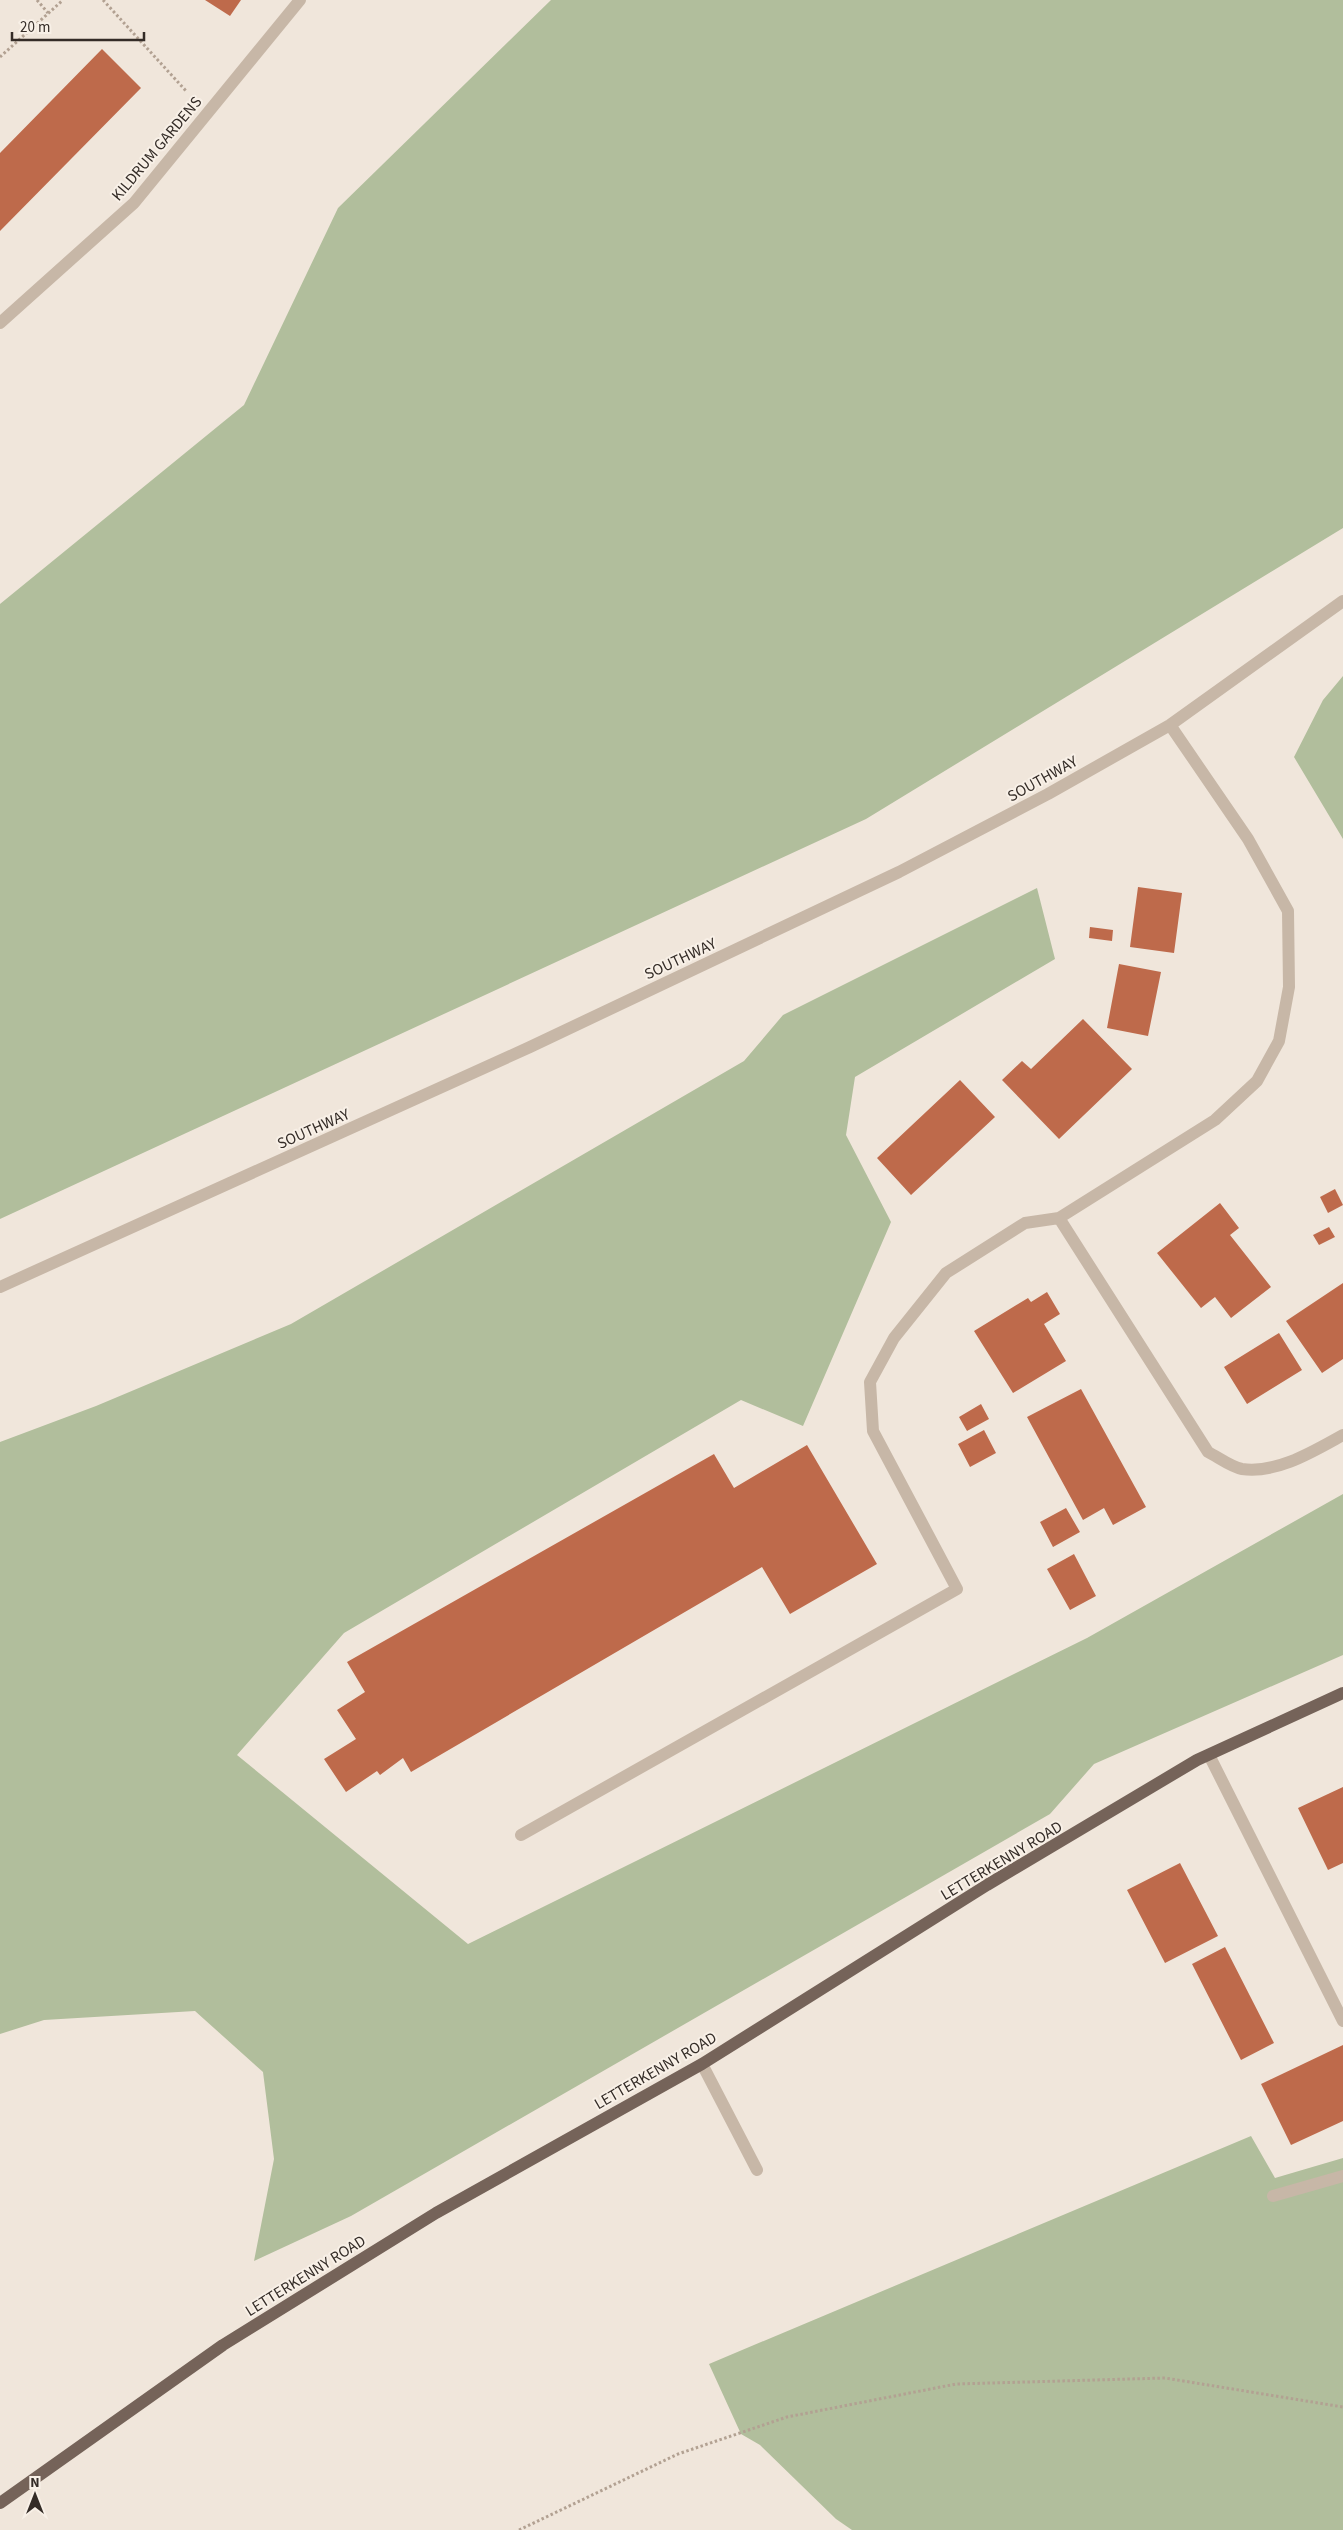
<svg xmlns="http://www.w3.org/2000/svg" width="1343" height="2530" viewBox="0 0 1343 2530" font-family="'Source Sans 3',sans-serif">
	<style>
		.green { fill: #b1be9c }
		.building { fill: #be6a4b }
		.lines { fill: none; stroke-linecap: round; stroke-linejoin: round }
		.path { stroke: #b2a192; stroke-width: 3; stroke-dasharray: 2.5 2.5; stroke-linecap: butt }
		.minor { stroke: #c7b7a7; stroke-width: 12 }
		.major { stroke: #756359; stroke-width: 12 }
		.labels { text-anchor: middle; stroke-width: 4; stroke-linejoin: round; paint-order: stroke }
		.street-label { font-size: 16px; fill: #342c27; stroke: #f8f0e7 }
	</style>
	<rect width="100%" height="100%" fill="#f0e6db"/>
	<path class="green" d="M551,0H1343V528L866,819L0,1219V604L244,405L338,208Z
		M1343,676V839L1294,757L1323,700Z
		M1037,888L1055,959L855,1077L846,1135L891,1222L803,1426L741,1400L344,1633L237,1755L468,1944L1087,1638L1343,1494V1655L1094,1764L1050,1814L351,2216L254,2261L274,2159L263,2072L195,2011L44,2020L0,2034V1442L96,1406L291,1324L744,1061L783,1015Z
		M1251,2136L1275,2178L1343,2158V2530H852L836,2519L760,2445L741,2434L709,2364Z"/>
	<path class="building" d="M205,0H241L230,16Z
		M102,49L141,88L0,231V153Z
		M1138,887L1182,893L1174,953L1130,947Z
		M1090,927L1113,930L1112,941L1089,938Z
		M1119,964L1161,972L1148,1036L1107,1028Z
		M1083,1019L1132,1069L1059,1139L1002,1080L1022,1061L1031,1069Z
		M960,1080L995,1117L911,1195L877,1158Z
		M1335,1189L1343,1205L1328,1213L1320,1197Z
		M1220,1203L1239,1228L1230,1235L1271,1287L1231,1318L1215,1297L1201,1308L1157,1253Z
		M1329,1227L1335,1237L1319,1245L1313,1235Z
		M1343,1283V1359L1322,1373L1286,1321Z
		M1047,1292L1060,1314L1044,1324L1066,1361L1013,1393L974,1331L1028,1298L1031,1302Z
		M1279,1333L1302,1370L1247,1404L1224,1367Z
		M1081,1389L1146,1507L1113,1525L1104,1508L1083,1520L1027,1417Z
		M981,1404L989,1419L967,1431L959,1417Z
		M984,1430L996,1453L970,1467L958,1444Z
		M807,1445L877,1564L790,1614L762,1567L411,1772L403,1758L380,1775L377,1771L346,1792L324,1759L356,1739L337,1710L365,1692L347,1662L714,1454L734,1488Z
		M1066,1508L1080,1532L1053,1547L1040,1522Z
		M1074,1554L1096,1596L1070,1610L1047,1569Z
		M1343,1787V1863L1328,1870L1298,1808Z
		M1180,1863L1218,1936L1165,1963L1127,1890Z
		M1225,1947L1274,2043L1241,2060L1192,1964Z
		M1343,2045V2121L1291,2145L1261,2084Z"/>
	<g class="lines">
		<path class="path" d="M37,0L48,13
			M103,0L187,92
			M0,57L63,0
			M519,2530L678,2454L787,2417L956,2384L1165,2378L1343,2407"/>
		<path class="minor" d="M0,323L134,203L300,0
			M1170,725L1248,839L1288,911L1289,987L1279,1041L1257,1081L1215,1120L1059,1218L1208,1452C1218,1457 1231,1467 1242,1469C1277,1474 1314,1451 1343,1435
			M0,1287L530,1047L899,872L1048,794L1170,725L1343,601
			M1209,1755L1343,2021
			M521,1835L957,1589L873,1431L870,1382L894,1338L946,1273L1025,1223L1059,1218
			M702,2064L757,2170
			M1273,2196L1343,2176"/>
		<path class="major" d="M0,2503L223,2345L436,2213L702,2064L987,1885L1197,1760L1343,1693"/>
	</g>
	<g class="labels">
		<g class="street-label">
			<text transform="translate(156 148) rotate(-50)" y="6">KILDRUM GARDENS</text>
			<text transform="translate(1042 778) rotate(-29)" y="6">SOUTHWAY</text>
			<text transform="translate(680 958) rotate(-25)" y="6">SOUTHWAY</text>
			<text transform="translate(313 1128) rotate(-24)" y="6">SOUTHWAY</text>
			<text transform="translate(1001 1860) rotate(-31)" y="6">LETTERKENNY ROAD</text>
			<text transform="translate(655 2070) rotate(-30)" y="6">LETTERKENNY ROAD</text>
			<text transform="translate(305 2275) rotate(-32)" y="6">LETTERKENNY ROAD</text>
		</g>
	</g>
	<g transform="translate(35 2495)" stroke="#f8f0e7" stroke-width="4" paint-order="stroke">
	<path d="M0-4L9 19L0 12L-9 19Z" fill="#342c27"/>
	<text y="-8" font-size="14" font-weight="bold" text-anchor="middle" fill="#342c27">N</text>
	</g>
	<path d="M12 32v8h132v-8" fill="none" stroke="#342c27" stroke-width="2.5"/>
	<text x="20" y="32" font-size="15" fill="#342c27" stroke="#f8f0e7" stroke-width="4" paint-order="stroke">20 m</text>
</svg>
